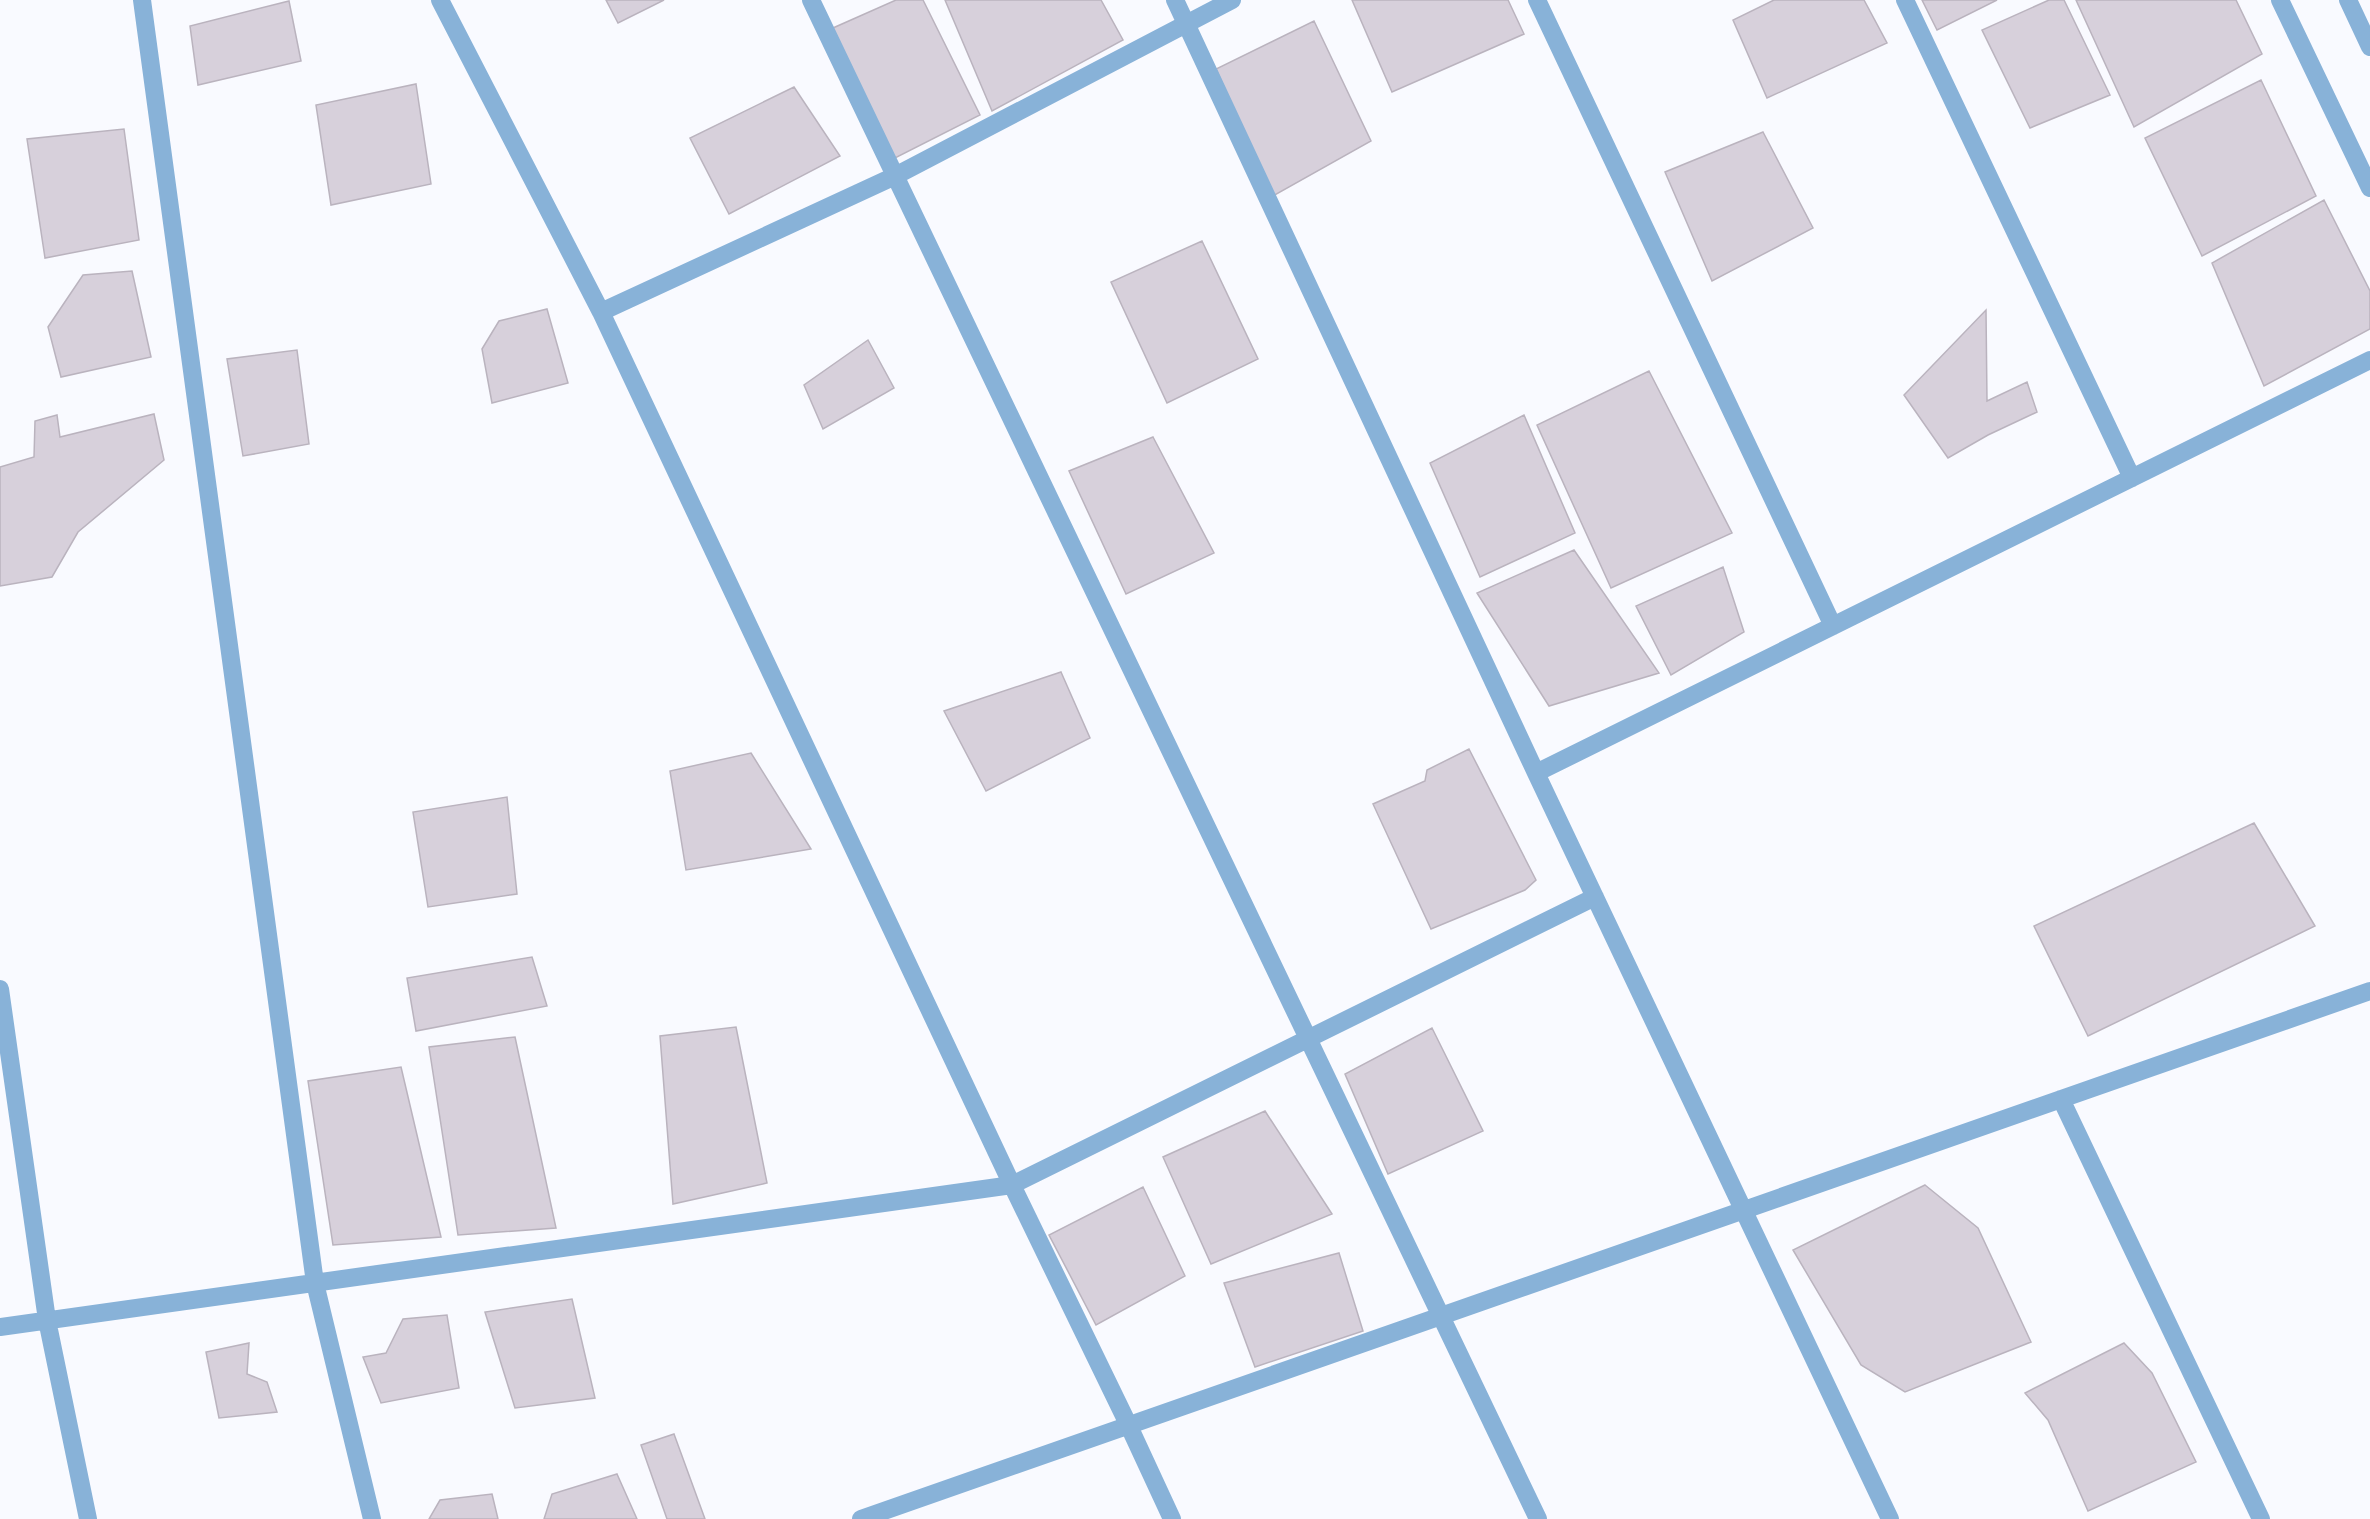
<svg xmlns="http://www.w3.org/2000/svg" width="2370" height="1519" viewBox="0 0 2370 1519" font-family="'Alegreya Sans',sans-serif">
	<style>
		.building { fill: #d7d0db; stroke: #bab3be; stroke-width: 1.5 }
		.lines { fill: none; stroke-linecap: round; stroke-linejoin: round }
		.minor { stroke: #88b2d8; stroke-width: 18 }
	</style>
	<rect width="100%" height="100%" fill="#f9faff"/>
	<path class="building" d="M606,0H664L618,23Z
		M896,0H923L980,115L893,159L833,28Z
		M945,0H1101L1123,40L992,111Z
		M1352,0H1508L1524,34L1392,92Z
		M1774,0H1864L1887,43L1767,98L1733,20Z
		M1922,0H1997L1937,30Z
		M2049,0H2064L2110,95L2030,128L1982,30Z
		M2076,0H2236L2262,54L2134,127Z
		M289,1L301,61L198,85L190,26Z
		M1314,21L1371,141L1273,196L1216,69Z
		M2261,80L2316,196L2202,256L2145,138Z
		M416,84L431,184L331,205L316,105Z
		M794,87L840,156L729,214L690,138Z
		M124,129L139,240L45,258L27,139Z
		M1763,132L1813,228L1712,281L1665,172Z
		M2324,200L2370,291V329L2264,386L2212,263Z
		M1202,241L1258,359L1167,403L1111,282Z
		M132,271L151,357L61,377L48,327L83,275Z
		M547,309L568,383L492,403L482,349L499,321Z
		M1986,310L1987,401L2027,382L2037,412L1988,435L1948,458L1904,395Z
		M868,340L894,388L823,429L804,385Z
		M297,350L309,444L243,456L227,359Z
		M1649,371L1732,533L1611,588L1537,425Z
		M154,414L164,460L78,532L52,577L0,586V467L34,457L35,421L57,415L60,437Z
		M1524,415L1575,533L1480,577L1430,463Z
		M1153,437L1214,553L1126,594L1069,471Z
		M1574,550L1659,673L1549,706L1477,593Z
		M1723,567L1744,632L1671,675L1636,606Z
		M1061,672L1090,738L986,791L944,711Z
		M1469,749L1536,880L1525,890L1431,929L1373,804L1425,781L1427,770Z
		M751,753L811,849L686,870L670,771Z
		M507,797L517,894L428,907L413,812Z
		M2254,823L2315,926L2088,1036L2034,926Z
		M532,957L547,1006L416,1031L407,978Z
		M736,1027L767,1183L673,1204L660,1036Z
		M1432,1028L1483,1131L1388,1174L1345,1074Z
		M515,1037L556,1228L458,1235L429,1047Z
		M401,1067L441,1237L333,1245L308,1081Z
		M1265,1111L1332,1214L1211,1264L1163,1157Z
		M1925,1185L1978,1228L2031,1342L1905,1392L1861,1365L1793,1250Z
		M1143,1187L1185,1276L1096,1325L1049,1235Z
		M1339,1253L1363,1331L1255,1367L1224,1283Z
		M572,1299L595,1398L515,1408L485,1312Z
		M447,1315L459,1388L381,1403L363,1357L386,1353L403,1319Z
		M249,1343L247,1374L267,1382L277,1412L219,1418L206,1352Z
		M2124,1343L2152,1373L2196,1462L2088,1511L2048,1420L2025,1393Z
		M674,1434L705,1519H667L641,1445Z
		M617,1474L637,1519H544L552,1494Z
		M492,1494L498,1519H429L440,1500Z"/>
	<g class="lines">
		<path class="minor" d="M142,0L315,1283L372,1519
			M440,0L601,312L1012,1185L1128,1424L1172,1519
			M811,0L1538,1519
			M1175,0L1536,773L1890,1519
			M1537,0L1833,626
			M1905,0L2132,478
			M2280,0L2370,188
			M2348,0L2370,47
			M601,312L895,176L1232,0
			M1536,773L2370,360
			M0,989L47,1320L88,1519
			M2061,1099L2261,1519
			M0,1327L1012,1185L1595,897
			M861,1519L2370,991"/>
	</g>
</svg>
